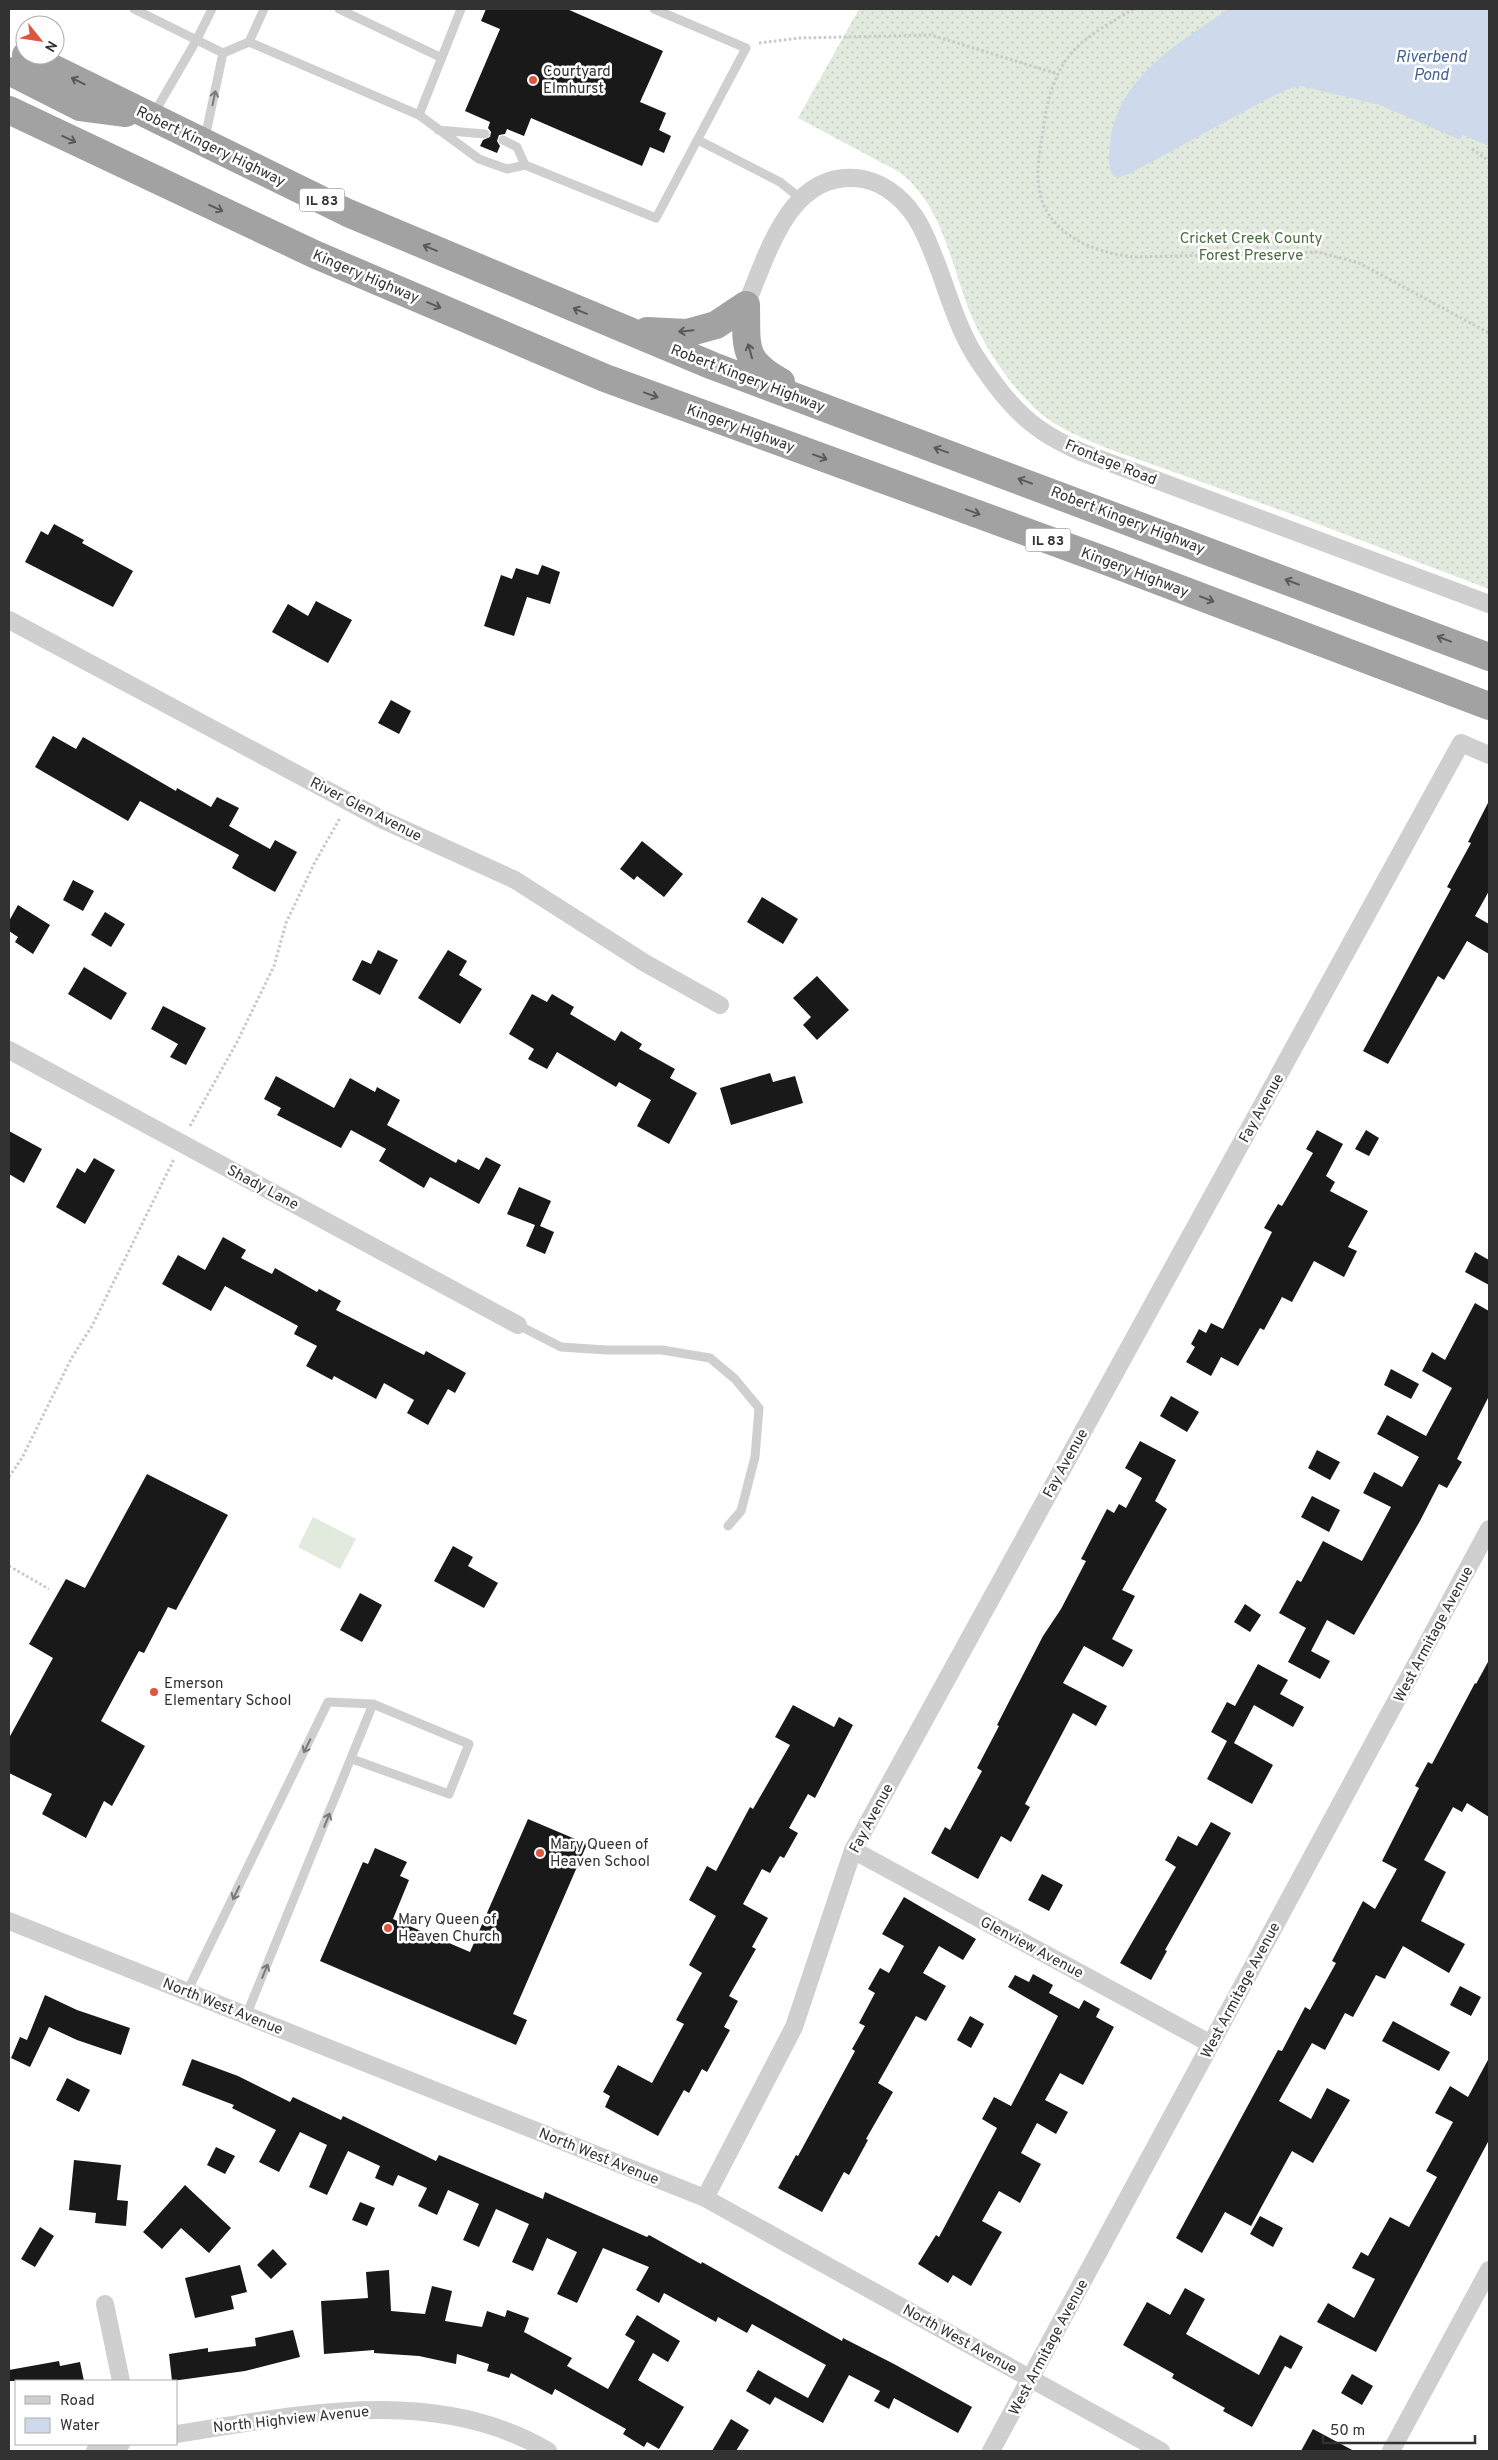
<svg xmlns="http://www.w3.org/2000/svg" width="1498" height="2460" viewBox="0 0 1498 2460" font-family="Overpass,sans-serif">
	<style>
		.grass { fill: url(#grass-dots) }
		.pitch { fill: #e2eade }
		.water { fill: #cedaec }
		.building { fill: #191919 }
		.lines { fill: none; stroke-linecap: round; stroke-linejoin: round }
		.path { stroke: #c9c9c9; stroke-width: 3; stroke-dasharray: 2.5 2.5; stroke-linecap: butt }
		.service { stroke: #cfcfcf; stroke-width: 9 }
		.minor { stroke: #cfcfcf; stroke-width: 18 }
		.trunk { stroke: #a2a2a2; stroke-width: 28 }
		.oneway { stroke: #595959 }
		.oneway2 { stroke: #797979 }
		.poi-dot { fill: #de563e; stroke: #fff; stroke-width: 2 }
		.labels { text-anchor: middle; stroke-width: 5; stroke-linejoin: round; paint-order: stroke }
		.shield { fill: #fff; stroke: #707070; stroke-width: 1 }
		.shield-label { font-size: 14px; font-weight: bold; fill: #323232 }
		.poi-label { font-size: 15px; fill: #323232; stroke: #fff; text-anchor: start }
		.street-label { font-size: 15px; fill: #323232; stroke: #fff }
		.park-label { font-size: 15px; fill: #4b6c40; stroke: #fff }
		.water-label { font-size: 16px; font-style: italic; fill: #426191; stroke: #fff }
	</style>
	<defs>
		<pattern id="grass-dots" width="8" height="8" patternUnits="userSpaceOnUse" patternTransform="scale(1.25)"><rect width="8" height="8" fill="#e2eade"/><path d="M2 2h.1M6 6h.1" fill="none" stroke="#c2c9bf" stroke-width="1.8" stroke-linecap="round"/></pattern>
	</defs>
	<rect width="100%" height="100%" fill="#fff"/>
	<path class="grass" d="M859,9H1489V589L1297,516L1109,449C1086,439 1058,429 1039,412C1007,383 979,340 965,299C949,254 940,205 901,173L798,118Z"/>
	<path class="pitch" d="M313,1517L356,1539L340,1569L298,1547Z"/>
	<path class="water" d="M1228,9H1489V146L1463,135L1460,140L1380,105L1301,86L1285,90L1243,112L1133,172L1118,178L1112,175C1108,165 1109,156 1110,145C1115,79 1179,43 1228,9Z"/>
	<path class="building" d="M486,9H567L663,51L640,102L666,113L659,130L671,136L664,153L650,147L642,166L531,118L524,136L507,129L505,134L499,135L497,141L500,146L497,153L480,146L483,140L490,137L491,132L488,128L490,122L465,111L500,29L481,21Z
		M54,524L84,540L82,543L133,571L113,607L25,562L41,531L48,535Z
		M542,565L560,572L550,604L527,597L514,636L484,626L501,575L512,579L516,568L538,575Z
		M316,601L352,620L328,663L272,632L288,604L308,616Z
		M391,700L411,711L399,734L378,723Z
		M53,736L76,749L83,737L176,791L177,788L211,807L217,797L239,808L229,826L270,849L275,840L297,852L275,892L232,868L239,855L140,801L128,821L35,767Z
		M1489,801V891L1475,916L1489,924V954L1467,941L1444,980L1438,976L1388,1064L1363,1051L1451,889L1447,887L1471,843L1468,842Z
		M642,841L683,874L664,897L637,876L634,880L620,869Z
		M73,880L94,891L83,911L63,900Z
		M762,897L798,919L783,944L747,922Z
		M18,905L50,925L33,954L15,942L18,937L9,931V921Z
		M105,912L125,924L111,947L91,935Z
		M378,950L398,960L380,995L352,980L362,960L371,964Z
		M448,950L467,961L459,975L482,989L460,1024L418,998Z
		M84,967L127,993L111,1020L68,994Z
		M817,976L849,1010L817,1040L803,1025L811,1017L793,998Z
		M532,994L547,1002L552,994L574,1007L570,1014L615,1041L621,1031L642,1044L639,1049L675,1069L670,1078L697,1093L669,1144L637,1126L651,1100L619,1082L616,1087L557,1052L547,1069L528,1059L534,1049L509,1034Z
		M163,1006L206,1028L186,1065L170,1057L178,1044L151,1029Z
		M770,1073L773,1082L795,1076L803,1103L731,1125L720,1088Z
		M276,1076L334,1108L350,1078L375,1092L377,1087L400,1100L387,1125L456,1163L458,1159L479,1170L486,1157L501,1165L479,1204L430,1177L424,1188L379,1161L386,1149L351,1130L341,1148L277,1115L281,1108L264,1099Z
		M1317,1130L1343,1144L1326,1176L1335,1182L1330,1191L1368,1211L1348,1247L1357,1251L1344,1277L1314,1261L1292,1302L1282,1297L1264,1330L1260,1328L1238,1366L1221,1357L1211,1376L1186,1362L1195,1347L1191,1344L1199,1329L1206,1333L1211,1323L1223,1329L1272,1232L1264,1228L1278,1204L1282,1206L1313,1153L1306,1149Z
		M1366,1130L1379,1138L1369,1156L1355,1149Z
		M9,1131L42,1149L24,1183L9,1174Z
		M94,1158L115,1170L85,1224L56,1207L77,1168L85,1173Z
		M519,1187L551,1201L540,1226L554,1232L545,1254L526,1246L535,1225L507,1214Z
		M223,1237L246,1250L241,1258L272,1274L275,1268L317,1292L319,1289L341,1301L336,1310L424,1355L426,1351L466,1373L455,1393L448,1389L428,1425L407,1413L414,1400L384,1383L376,1399L334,1376L332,1380L306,1366L317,1346L294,1334L298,1326L225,1286L211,1311L162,1284L178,1255L205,1270Z
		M1475,1252L1489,1260V1285L1465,1272Z
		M1475,1303L1489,1311V1396L1457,1459L1462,1462L1447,1488L1439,1484L1420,1521L1354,1635L1327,1620L1311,1651L1330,1661L1320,1679L1288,1662L1306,1628L1279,1613L1297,1580L1301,1582L1323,1541L1362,1561L1391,1507L1363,1493L1374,1472L1402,1487L1419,1457L1377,1434L1387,1415L1426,1436L1452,1388L1422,1371L1432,1352L1445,1360Z
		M1391,1369L1419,1384L1411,1399L1384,1385Z
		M1171,1396L1199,1412L1187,1432L1160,1416Z
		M1140,1441L1176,1460L1155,1501L1167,1509L1122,1590L1135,1596L1112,1639L1133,1650L1123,1667L1084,1646L1063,1683L1107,1706L1096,1726L1073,1713L1025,1804L1030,1807L1011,1842L1001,1836L978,1879L931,1853L945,1827L950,1830L982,1771L977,1768L999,1726L997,1725L1043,1636L1061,1609L1086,1561L1081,1559L1107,1509L1114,1513L1119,1504L1126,1508L1142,1478L1125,1468Z
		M1317,1450L1340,1462L1330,1480L1308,1468Z
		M147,1474L228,1515L176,1610L168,1607L144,1653L139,1651L101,1721L145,1746L112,1806L104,1801L86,1838L42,1814L52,1794L9,1773V1738L53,1658L29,1644L66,1579L85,1588Z
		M1312,1496L1340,1510L1329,1532L1301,1517Z
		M453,1546L473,1557L468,1566L498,1583L484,1608L434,1581Z
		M360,1593L382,1605L362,1642L340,1630Z
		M1245,1604L1261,1615L1250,1632L1234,1622Z
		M1489,1660V1817L1467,1803L1462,1812L1453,1807L1424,1860L1446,1872L1421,1921L1465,1944L1449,1973L1403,1946L1385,1979L1376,1975L1353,2017L1345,2013L1325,2050L1312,2043L1279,2101L1311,2119L1327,2088L1350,2100L1313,2163L1292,2151L1251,2226L1225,2212L1202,2253L1176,2238L1278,2050L1282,2051L1305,2007L1310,2010L1336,1963L1332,1961L1363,1901L1375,1909L1397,1869L1382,1861L1419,1788L1415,1786L1428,1762L1432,1764L1475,1683L1476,1684Z
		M1258,1664L1288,1680L1280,1694L1304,1707L1293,1727L1254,1705L1234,1743L1273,1765L1252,1804L1207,1779L1227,1741L1211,1732L1227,1702L1235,1706Z
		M793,1705L834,1727L839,1717L853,1725L815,1798L808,1794L789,1828L798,1833L784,1858L780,1856L770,1873L762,1869L743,1904L768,1918L752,1947L756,1949L729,1996L738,2001L724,2027L730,2030L707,2072L702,2069L689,2093L684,2090L658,2136L605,2107L610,2096L603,2092L618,2065L652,2083L684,2024L676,2020L702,1973L689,1965L716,1916L689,1900L707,1866L716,1871L750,1807L753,1809L790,1745L775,1737Z
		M528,1819L587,1844L513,2014L527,2020L516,2045L320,1961L363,1862L368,1864L375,1848L407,1862L400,1876L409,1880L393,1919L470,1952Z
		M1211,1822L1231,1833L1165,1950L1167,1951L1151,1980L1120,1963L1176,1867L1165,1860L1178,1836L1197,1846Z
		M1042,1874L1063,1885L1049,1911L1028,1900Z
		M904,1897L976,1939L963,1960L939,1946L923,1973L946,1986L926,2021L916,2016L878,2083L893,2092L866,2139L868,2140L849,2175L844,2172L822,2212L778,2188L796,2155L798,2156L855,2051L852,2049L865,2026L859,2023L875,1993L868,1989L880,1968L889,1973L904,1946L882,1934Z
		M1033,1974L1053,1985L1049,1993L1079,2009L1084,2000L1100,2009L1096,2017L1114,2027L1083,2085L1060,2073L1045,2100L1068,2112L1056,2134L1037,2123L1021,2153L1041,2164L1020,2203L999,2191L982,2221L1002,2232L971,2286L953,2275L948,2283L918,2264L936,2235L939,2237L997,2128L982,2119L994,2097L1011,2106L1058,2016L1008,1987L1015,1975L1029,1982Z
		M1460,1986L1481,1997L1471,2016L1450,2005Z
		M45,1995L77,2010L130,2028L121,2055L77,2040L49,2027L30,2067L11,2058L20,2037L27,2040Z
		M970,2016L984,2024L971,2048L957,2040Z
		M1393,2021L1450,2052L1439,2071L1382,2041Z
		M1489,2058V2140L1376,2352L1317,2322L1328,2303L1354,2318L1375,2279L1352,2268L1361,2252L1368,2256L1390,2217L1409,2227L1437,2177L1426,2171L1453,2122L1435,2113L1450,2086L1468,2097Z
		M192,2059L238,2076L290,2102L293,2097L341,2120L343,2116L436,2161L439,2155L543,2199L545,2192L647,2237L649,2235L701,2264L702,2262L842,2341L843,2338L894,2364L972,2407L958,2433L894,2398L889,2409L874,2401L880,2391L849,2375L823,2423L775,2397L770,2405L746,2391L758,2370L808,2398L826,2365L752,2324L747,2333L718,2317L716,2322L664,2293L659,2303L636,2290L649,2267L603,2248L577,2303L557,2294L577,2252L547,2238L533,2271L512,2262L529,2224L496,2209L479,2247L463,2240L479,2204L448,2190L437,2215L418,2206L427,2188L398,2175L393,2186L375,2178L380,2166L348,2151L327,2195L309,2187L327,2145L300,2132L279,2172L259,2162L276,2130L232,2108L234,2105L182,2085Z
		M67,2078L90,2090L79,2112L56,2100Z
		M216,2147L235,2156L225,2174L207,2165Z
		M74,2160L121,2165L117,2200L128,2201L126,2226L95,2223L96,2213L69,2210Z
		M185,2185L231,2228L209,2253L181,2228L162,2249L143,2232Z
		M360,2202L375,2208L367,2226L352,2220Z
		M1260,2216L1283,2228L1273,2247L1250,2234Z
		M40,2227L54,2236L35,2267L21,2259Z
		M273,2249L287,2264L271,2279L257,2265Z
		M240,2265L247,2292L231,2296L234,2309L195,2318L185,2278Z
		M389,2270L391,2311L425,2314L432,2286L452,2291L445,2321L482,2327L487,2311L505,2317L507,2310L529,2318L524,2332L572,2358L567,2366L608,2389L635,2341L625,2335L637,2315L680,2341L668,2362L653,2353L638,2380L684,2407L659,2449L647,2442L644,2447L623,2434L626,2429L555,2389L552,2395L511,2373L509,2378L487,2371L489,2364L457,2354L456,2364L419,2356L374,2353V2350L324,2354L321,2301L368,2298L366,2272Z
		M1185,2288L1205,2299L1186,2334L1259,2375L1280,2335L1303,2347L1291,2369L1285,2366L1252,2427L1223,2411L1225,2408L1172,2378L1174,2374L1123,2345L1147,2302L1170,2315Z
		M293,2330L300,2357L245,2371L172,2381L169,2354L208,2348V2352L256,2346L255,2338Z
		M59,2361L60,2366L80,2362L84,2381H9V2370Z
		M1352,2374L1373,2386L1362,2405L1341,2393Z
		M731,2419L749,2430L736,2451H712Z
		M1313,2429L1354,2451H1301Z"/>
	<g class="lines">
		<path class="path" d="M1133,9C1111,23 1082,37 1066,60C1052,81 1046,106 1043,131C1040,150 1036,168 1039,188C1045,234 1096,254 1136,257L1318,252L1359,263L1489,333
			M759,43L800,38L931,35L1058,74
			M1472,149L1489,161
			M190,1126L236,1044L274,966L286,923L314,864L340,818
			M9,1477L22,1458L71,1359L92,1326L174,1159
			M9,1566L49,1589"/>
		<path class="service" d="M134,9L223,53L249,42L419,115L479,159L507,169L525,165L656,218L746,48L654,9
			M339,9L442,58
			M249,42L264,9
			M153,115L196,41L212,9
			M419,115L461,9
			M438,130L485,134
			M205,138L223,53
			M503,140L517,147L525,165
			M698,140L780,182L800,198
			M518,1325L561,1347L607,1350H662L710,1358L735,1379L759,1408L755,1457L741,1511L728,1526
			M187,1992L328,1702L373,1704L469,1744L449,1794L352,1759
			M246,2016L373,1704"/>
		<path class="minor" d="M746,305C768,254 790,167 863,179C888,184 908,203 920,225C942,266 950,314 974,354C991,380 1012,410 1038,428C1051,438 1066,445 1081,452L1489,604
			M9,620L381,819L515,880L645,963L720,1005
			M9,1050L518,1325
			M853,1850L1211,2044
			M9,1921L705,2198L1161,2451
			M705,2198L794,2027L853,1850L1461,743L1489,755
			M105,2304L121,2381
			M176,2434C298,2415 435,2384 548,2451
			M95,2451L121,2444
			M991,2451L1489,1529
			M1391,2451L1489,2270"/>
		<path class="trunk" d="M26,55L348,213L713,366L1489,657
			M9,71L80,107L126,113
			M9,110L314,254L605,378L1109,562L1489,706
			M746,305C747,347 741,360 781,382
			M647,331L687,333L716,325L746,305"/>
	</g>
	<defs><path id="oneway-shaft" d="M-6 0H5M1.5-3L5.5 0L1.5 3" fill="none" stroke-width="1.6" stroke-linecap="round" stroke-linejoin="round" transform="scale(1.25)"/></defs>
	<g class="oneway">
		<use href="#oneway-shaft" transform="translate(78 81) rotate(-154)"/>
		<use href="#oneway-shaft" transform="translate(69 139) rotate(25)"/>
		<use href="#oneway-shaft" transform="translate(216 208) rotate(25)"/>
		<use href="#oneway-shaft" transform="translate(430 248) rotate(-157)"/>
		<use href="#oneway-shaft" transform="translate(434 305) rotate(23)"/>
		<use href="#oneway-shaft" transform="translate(580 311) rotate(-157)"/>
		<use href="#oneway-shaft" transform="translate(686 331) rotate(174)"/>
		<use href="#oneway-shaft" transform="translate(750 351) rotate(-106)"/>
		<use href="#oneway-shaft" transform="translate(651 395) rotate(20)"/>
		<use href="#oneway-shaft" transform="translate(941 450) rotate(-160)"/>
		<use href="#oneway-shaft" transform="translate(820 457) rotate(20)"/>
		<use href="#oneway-shaft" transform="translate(1025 481) rotate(-160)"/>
		<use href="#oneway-shaft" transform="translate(973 512) rotate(20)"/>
		<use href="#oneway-shaft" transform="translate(1292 582) rotate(-159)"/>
		<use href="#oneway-shaft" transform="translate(1207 599) rotate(21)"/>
		<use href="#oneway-shaft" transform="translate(1444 639) rotate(-159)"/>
	</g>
	<g class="oneway2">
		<use href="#oneway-shaft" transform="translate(214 98) rotate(-78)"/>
		<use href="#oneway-shaft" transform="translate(307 1746) rotate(116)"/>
		<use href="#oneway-shaft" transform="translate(327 1820) rotate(-68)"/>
		<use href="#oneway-shaft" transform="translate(236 1893) rotate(116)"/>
		<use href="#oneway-shaft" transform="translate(265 1971) rotate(-68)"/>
	</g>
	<g class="poi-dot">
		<circle cx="533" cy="80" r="5"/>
		<circle cx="154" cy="1692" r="5"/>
		<circle cx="540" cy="1853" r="5"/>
		<circle cx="388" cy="1928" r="5"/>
	</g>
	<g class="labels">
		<g class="shield">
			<rect x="299.5" y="188.5" width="45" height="23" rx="4"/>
			<rect x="1025.5" y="528.5" width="45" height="23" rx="4"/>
		</g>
		<g class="shield-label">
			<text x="322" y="205">IL 83</text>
			<text x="1048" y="545">IL 83</text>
		</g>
		<g class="poi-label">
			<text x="543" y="76">Courtyard<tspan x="543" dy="17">Elmhurst</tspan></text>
			<text x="164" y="1688">Emerson<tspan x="164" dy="17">Elementary School</tspan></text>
			<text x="550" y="1849">Mary Queen of<tspan x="550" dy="17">Heaven School</tspan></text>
			<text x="398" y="1924">Mary Queen of<tspan x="398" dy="17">Heaven Church</tspan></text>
		</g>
		<g class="street-label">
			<text transform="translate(211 146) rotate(26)" y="5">Robert Kingery Highway</text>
			<text transform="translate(366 276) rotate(23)" y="5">Kingery Highway</text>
			<text transform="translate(748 378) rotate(21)" y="5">Robert Kingery Highway</text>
			<text transform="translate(741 428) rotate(20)" y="5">Kingery Highway</text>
			<text transform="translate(1111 462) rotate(22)" y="5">Frontage Road</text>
			<text transform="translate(1128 520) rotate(21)" y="5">Robert Kingery Highway</text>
			<text transform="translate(1135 572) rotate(21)" y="5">Kingery Highway</text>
			<text transform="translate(366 809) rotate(27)" y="5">River Glen Avenue</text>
			<text transform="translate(1261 1108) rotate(-61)" y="5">Fay Avenue</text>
			<text transform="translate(263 1187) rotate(28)" y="5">Shady Lane</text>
			<text transform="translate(1065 1463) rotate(-61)" y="5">Fay Avenue</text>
			<text transform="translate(1433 1634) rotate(-62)" y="5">West Armitage Avenue</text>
			<text transform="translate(871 1818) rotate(-62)" y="5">Fay Avenue</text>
			<text transform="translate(1032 1947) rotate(28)" y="5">Glenview Avenue</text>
			<text transform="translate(1240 1990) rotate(-62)" y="5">West Armitage Avenue</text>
			<text transform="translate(223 2006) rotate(22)" y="5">North West Avenue</text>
			<text transform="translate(599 2156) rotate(22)" y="5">North West Avenue</text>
			<text transform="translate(960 2339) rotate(29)" y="5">North West Avenue</text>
			<text transform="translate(1048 2347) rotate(-62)" y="5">West Armitage Avenue</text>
			<text transform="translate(291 2419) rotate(-6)" y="5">North Highview Avenue</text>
		</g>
		<g class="park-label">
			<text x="1251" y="243">Cricket Creek County<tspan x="1251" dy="17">Forest Preserve</tspan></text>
		</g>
		<g class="water-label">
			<text x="1431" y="62">Riverbend<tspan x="1431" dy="18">Pond</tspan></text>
		</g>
	</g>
	<rect width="1498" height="2460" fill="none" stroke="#323232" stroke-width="20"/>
	<rect x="15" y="2380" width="162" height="65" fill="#ffffff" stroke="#adadad"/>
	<rect x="25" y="2396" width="25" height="8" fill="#cfcfcf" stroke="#adadad"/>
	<text x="60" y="2405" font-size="15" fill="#323232">Road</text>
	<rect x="25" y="2418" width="25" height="15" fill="#cedaec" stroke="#adadad"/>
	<text x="60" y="2430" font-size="15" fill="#323232">Water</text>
	<g transform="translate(40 40) rotate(120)"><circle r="24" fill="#ffffff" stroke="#adadad"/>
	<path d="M0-4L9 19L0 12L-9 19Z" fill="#de563e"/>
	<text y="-8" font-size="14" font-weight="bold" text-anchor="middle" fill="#323232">N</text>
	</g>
	<path d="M1323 2435v8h152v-8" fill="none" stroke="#323232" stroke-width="2.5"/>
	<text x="1330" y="2435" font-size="15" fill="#323232" stroke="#ffffff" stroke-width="4" paint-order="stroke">50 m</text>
</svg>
